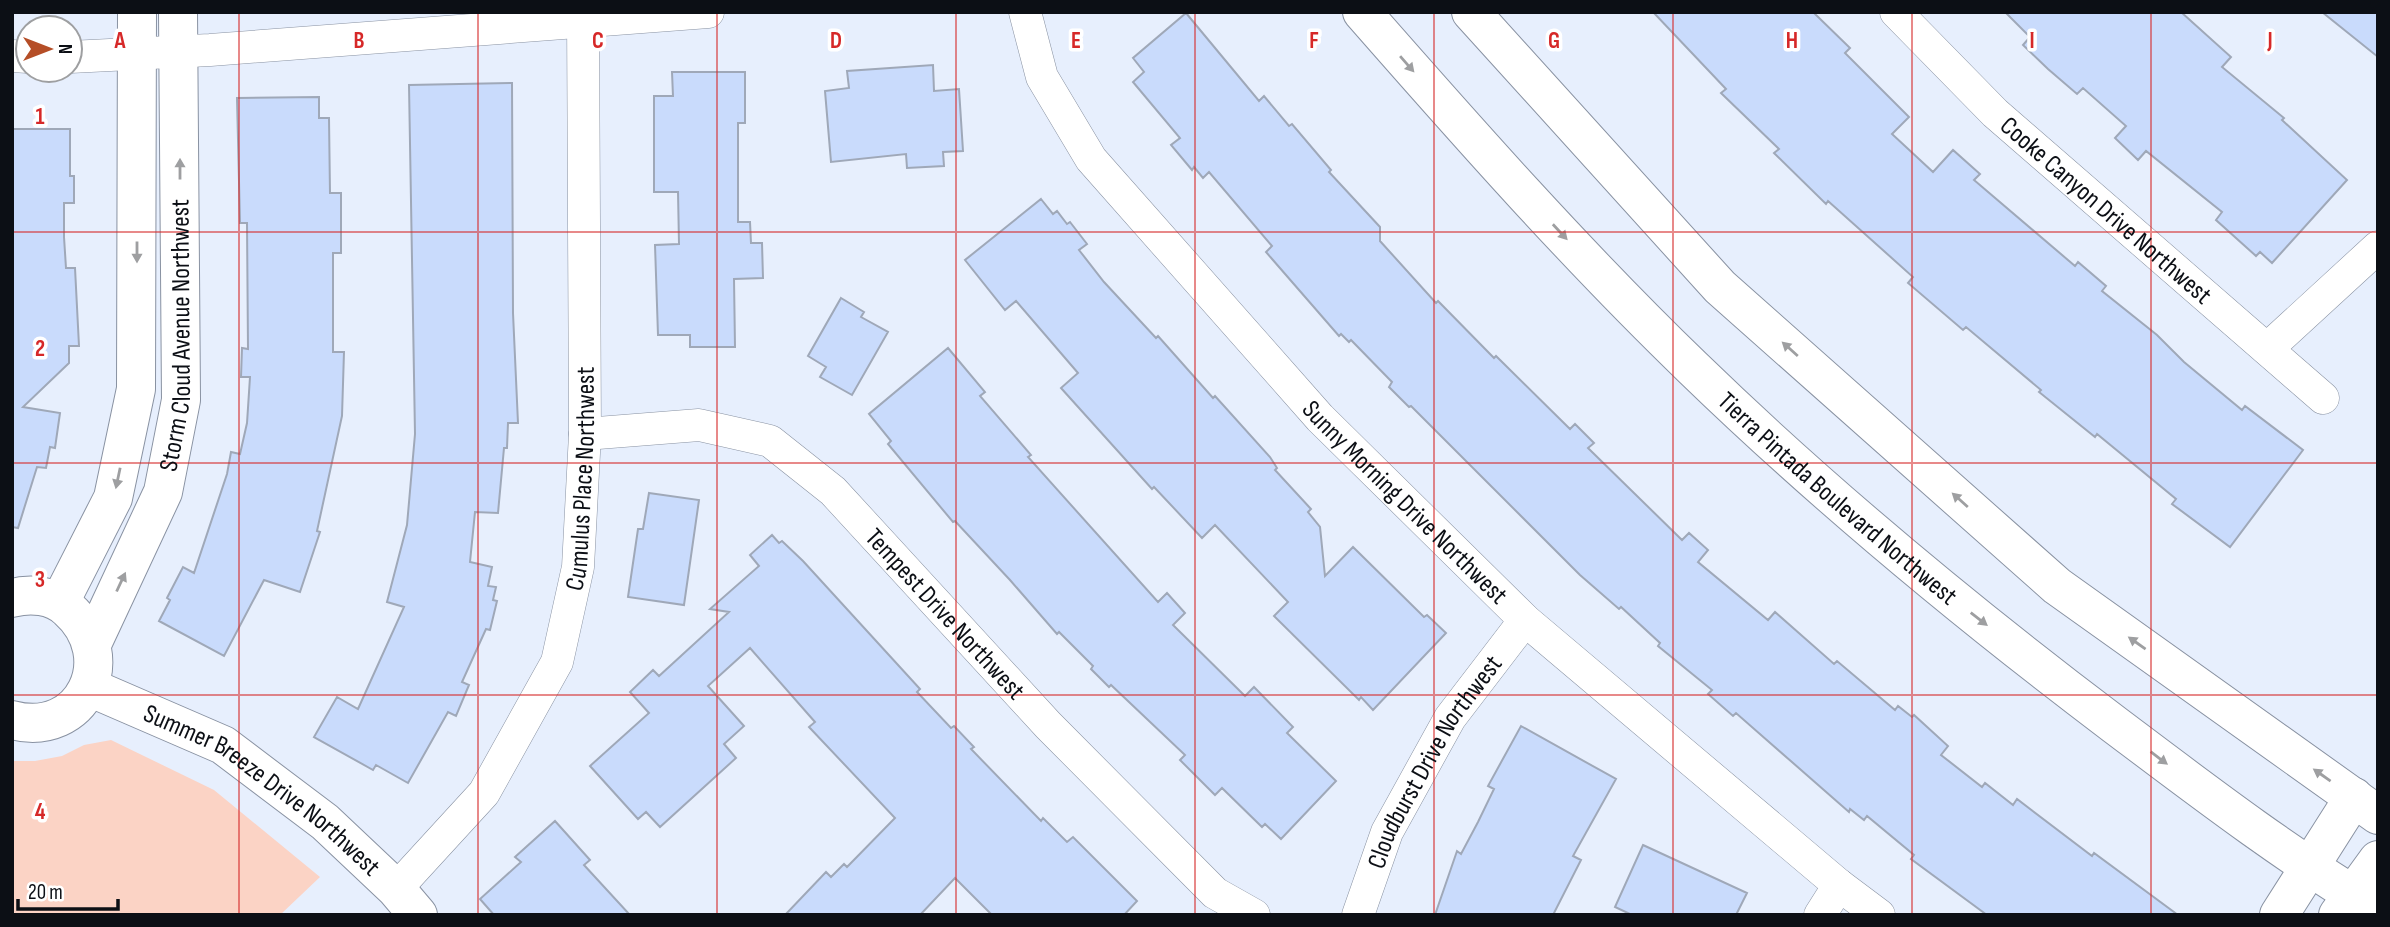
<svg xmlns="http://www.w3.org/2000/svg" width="2390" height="927" viewBox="0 0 2390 927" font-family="'Sofia Sans Condensed',sans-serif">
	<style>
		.green { fill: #fbd3c5 }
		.building { fill: #c9dbfc; stroke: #9fa8b8; stroke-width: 2 }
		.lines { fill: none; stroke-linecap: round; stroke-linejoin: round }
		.street-casing { stroke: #8992a2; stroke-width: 33 }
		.secondary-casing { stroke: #8992a2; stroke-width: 40 }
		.street { stroke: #fff; stroke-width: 32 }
		.secondary { stroke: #fff; stroke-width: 38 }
		.oneway { fill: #9e9fa1 }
		.grid { fill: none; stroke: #d62828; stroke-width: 2; stroke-opacity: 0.55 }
		.labels { text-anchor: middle; stroke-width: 7; stroke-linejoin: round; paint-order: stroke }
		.street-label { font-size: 26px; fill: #0c0f15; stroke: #fff }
		.grid-label { font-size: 23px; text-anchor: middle; font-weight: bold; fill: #d62828; stroke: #fff; stroke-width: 7; stroke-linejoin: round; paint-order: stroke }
	</style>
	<rect width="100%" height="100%" fill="#e7effd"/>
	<path class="green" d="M111,740L214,790L320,877L280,915H12V761H35L62,756L84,745Z"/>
	<path class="building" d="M1653,12H1813L1850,48L1845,53L1909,117L1892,134L1933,172L1953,150L1980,174L1974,180L2075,266L2078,262L2106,286L2102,291L2157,335L2184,362L2242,410L2245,406L2303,450L2230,547L2172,504L2176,499L2097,434L2095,437L2039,392L2041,390L1966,327L1963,330L1908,283L1913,277L1828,201L1826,204L1774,153L1779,149L1721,93L1726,89Z
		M2005,12H2181L2231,57L2222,67L2284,118L2282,120L2347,180L2272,263L2260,252L2256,256L2216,220L2222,212L2146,151L2138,160L2115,138L2126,126L2083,88L2077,94L2048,69L2023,45L2030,37Z
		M2322,12H2378V57Z
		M1186,13L1259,101L1264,96L1289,126L1292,124L1331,170L1329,172L1380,227V241L1436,303L1438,301L1494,358L1496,356L1570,429L1575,424L1594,443L1588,448L1682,540L1689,533L1708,550L1698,562L1768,620L1775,612L1834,664L1837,661L1895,710L1898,706L1912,717L1914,715L1948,746L1941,755L1982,787L1985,783L2013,805L2017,799L2092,856L2094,853L2178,915H1987L1911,859L1914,855L1867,816L1864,820L1850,809L1849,812L1736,713L1733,716L1708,694L1712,690L1658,646L1660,643L1621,607L1619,609L1580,575L1411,406L1409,407L1389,387L1392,382L1351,340L1349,342L1341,334L1339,336L1266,252L1272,246L1209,172L1203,178L1194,167L1192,170L1171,145L1180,138L1133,82L1144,72L1133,58Z
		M933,65L934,91L959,89L963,151L943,152L944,166L907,168L906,154L831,162L825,91L849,88L847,71Z
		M672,72H745V123H738V222H750L751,243H762L763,278L734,279L735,347H690V335H658L655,245L679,244L678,192H654V96H673Z
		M512,83L513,313L518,423H508L507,448H504L498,513L475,512L470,562L492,567L488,586L496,587L493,600L497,601L490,630L486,629L462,682L469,685L456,716L448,712L408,783L376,765L373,770L314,737L337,697L358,709L404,607L387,602L407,525L415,434L409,85Z
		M319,97V118H329L330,193H341V253H333V352H344L342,416L317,531L320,532L300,592L264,580L224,656L159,621L170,600L167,598L183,567L194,573L227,474L231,452L240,454L247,423L250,377H241L242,348L248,349L247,223H240L237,98Z
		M12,129H70V176H74V203H64V237L66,268H75L79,346H69V363L23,407L60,413L55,448L50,447L46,468L37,467L18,528L12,527Z
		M1041,199L1053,214L1057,211L1067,224L1070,222L1087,244L1079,250L1104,282L1156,338L1158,336L1213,398L1215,396L1270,457L1277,468L1275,470L1311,509L1308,512L1320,527L1325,576L1353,547L1424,617L1427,615L1446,633L1373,710L1361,697L1359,700L1274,616L1288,602L1215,525L1202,538L1154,487L1152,489L1061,388L1078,373L1016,301L1005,310L965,260Z
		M841,298L864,312L861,317L888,332L852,395L820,377L826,367L808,356Z
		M948,348L985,392L980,396L1031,455L1028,457L1158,602L1167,593L1185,613L1173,625L1245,696L1254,687L1293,727L1287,733L1336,781L1281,839L1265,824L1262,827L1222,788L1215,795L1180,760L1185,755L1111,685L1109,687L1091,669L1093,666L1059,632L1057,634L1010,580L955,521L953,522L888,444L891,441L869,414Z
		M649,493L699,500L684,605L628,597L638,529H643Z
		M772,535L779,543L782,541L803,561L920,689L917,692L951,728L954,726L974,747L971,749L1041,821L1043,818L1067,842L1073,837L1137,901L1124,915H992L955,878L920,915H785L826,872L831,877L844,864L847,867L895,818L809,727L815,722L750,648L708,686L744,726L724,744L736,758L660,827L646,812L638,819L590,766L649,713L630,692L653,670L659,676L729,612L710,609L759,566L750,555Z
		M1521,726L1616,779L1573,856L1581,860L1553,915H1435L1457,851L1461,854L1478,822L1494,789L1488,786Z
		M555,821L590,860L584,865L630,915H494L480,899L521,862L515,857Z
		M1643,845L1747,893L1736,915H1632L1615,907Z"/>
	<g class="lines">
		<g class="street-casing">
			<g id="street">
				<path id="s1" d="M1025,12L1042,77L1091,159L1320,418L1525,620L1839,885L1879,915"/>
				<path id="s2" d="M1896,12L1995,113L2323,398"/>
				<path d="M12,56L28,57"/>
				<path d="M70,57L210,50L708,12"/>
				<path d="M2267,349L2378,247"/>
				<path id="s3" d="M585,434L699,425L770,441L833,491L1048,725L1215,893L1254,915"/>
				<path id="s4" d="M396,889L484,793L557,662L578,567L585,434L583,12"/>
				<path id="s5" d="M1358,915L1387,832L1450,718L1525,620"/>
				<path d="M1820,915L1839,885"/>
			</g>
		</g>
		<g class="secondary-casing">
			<g id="secondary">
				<path id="s6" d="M1362,12C1469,134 1576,255 1693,368C1825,496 1968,614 2115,725C2200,789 2286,855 2378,910"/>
				<path d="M1471,12L1720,287L2057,586L2378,815"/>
				<path d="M12,598C31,593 53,595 68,609C122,657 83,739 12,720"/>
				<path d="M60,602L113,498L136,389L137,12"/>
				<path id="s7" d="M92,644L163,492L181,400L178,12"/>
				<path id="s8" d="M89,687L223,745L325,822L396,889L418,915"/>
				<path d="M2279,915L2354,797"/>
				<path d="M2338,915L2378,860"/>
			</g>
		</g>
		<use href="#street" class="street"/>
		<use href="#secondary" class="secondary"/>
	</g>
	<defs><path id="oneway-solid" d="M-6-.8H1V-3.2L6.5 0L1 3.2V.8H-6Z" transform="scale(1.75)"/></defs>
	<g class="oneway">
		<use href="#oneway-solid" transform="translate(1407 64) rotate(49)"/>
		<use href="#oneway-solid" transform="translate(180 169) rotate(-90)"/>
		<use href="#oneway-solid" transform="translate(1560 232) rotate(47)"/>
		<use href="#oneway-solid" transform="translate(137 252) rotate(90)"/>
		<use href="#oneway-solid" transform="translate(1790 349) rotate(-138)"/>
		<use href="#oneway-solid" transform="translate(118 478) rotate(102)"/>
		<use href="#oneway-solid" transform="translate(1960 500) rotate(-138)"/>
		<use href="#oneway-solid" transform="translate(121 582) rotate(-65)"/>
		<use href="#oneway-solid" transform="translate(1979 619) rotate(38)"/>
		<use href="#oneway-solid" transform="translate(2137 643) rotate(-145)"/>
		<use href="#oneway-solid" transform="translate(2159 758) rotate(37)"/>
		<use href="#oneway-solid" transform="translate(2322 775) rotate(-145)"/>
	</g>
	<path class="grid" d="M239,12V915M478,12V915M717,12V915M956,12V915M1195,12V915M1434,12V915M1673,12V915M1912,12V915M2151,12V915M12,232H2378M12,463H2378M12,695H2378"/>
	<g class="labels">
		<g class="street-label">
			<text dy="9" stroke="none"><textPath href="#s2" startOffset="289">Cooke Canyon Drive Northwest</textPath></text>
			<text dy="9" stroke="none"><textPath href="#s7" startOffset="326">Storm Cloud Avenue Northwest</textPath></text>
			<text dy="9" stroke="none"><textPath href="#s4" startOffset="466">Cumulus Place Northwest</textPath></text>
			<text dy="9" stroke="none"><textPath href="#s6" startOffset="681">Tierra Pintada Boulevard Northwest</textPath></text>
			<text dy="9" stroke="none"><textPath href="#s1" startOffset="628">Sunny Morning Drive Northwest</textPath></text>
			<text dy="9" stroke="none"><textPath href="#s3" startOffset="434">Tempest Drive Northwest</textPath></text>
			<text dy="9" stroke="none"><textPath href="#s5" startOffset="172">Cloudburst Drive Northwest</textPath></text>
			<text dy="9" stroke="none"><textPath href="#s8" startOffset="203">Summer Breeze Drive Northwest</textPath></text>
		</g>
	</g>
	<g class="grid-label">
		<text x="120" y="48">A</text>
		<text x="359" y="48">B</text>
		<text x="598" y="48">C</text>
		<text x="836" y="48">D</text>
		<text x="1076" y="48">E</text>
		<text x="1314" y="48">F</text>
		<text x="1554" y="48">G</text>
		<text x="1792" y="48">H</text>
		<text x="2032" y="48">I</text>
		<text x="2270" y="48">J</text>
		<text x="40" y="124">1</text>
		<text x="40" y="356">2</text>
		<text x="40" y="587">3</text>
		<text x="40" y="819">4</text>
	</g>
	<rect width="2390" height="927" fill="none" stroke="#0c0f15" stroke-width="28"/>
	<g transform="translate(49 49) rotate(90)"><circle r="33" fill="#ffffff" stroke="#9e9fa1" stroke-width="2"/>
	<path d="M0-5L12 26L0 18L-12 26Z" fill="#b54e27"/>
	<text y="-10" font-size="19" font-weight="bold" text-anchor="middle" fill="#0c0f15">N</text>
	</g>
	<path d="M18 899v10h100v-10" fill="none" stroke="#0c0f15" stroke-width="3.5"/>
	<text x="28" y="899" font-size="21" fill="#0c0f15" stroke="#ffffff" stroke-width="5" paint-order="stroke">20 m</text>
</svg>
